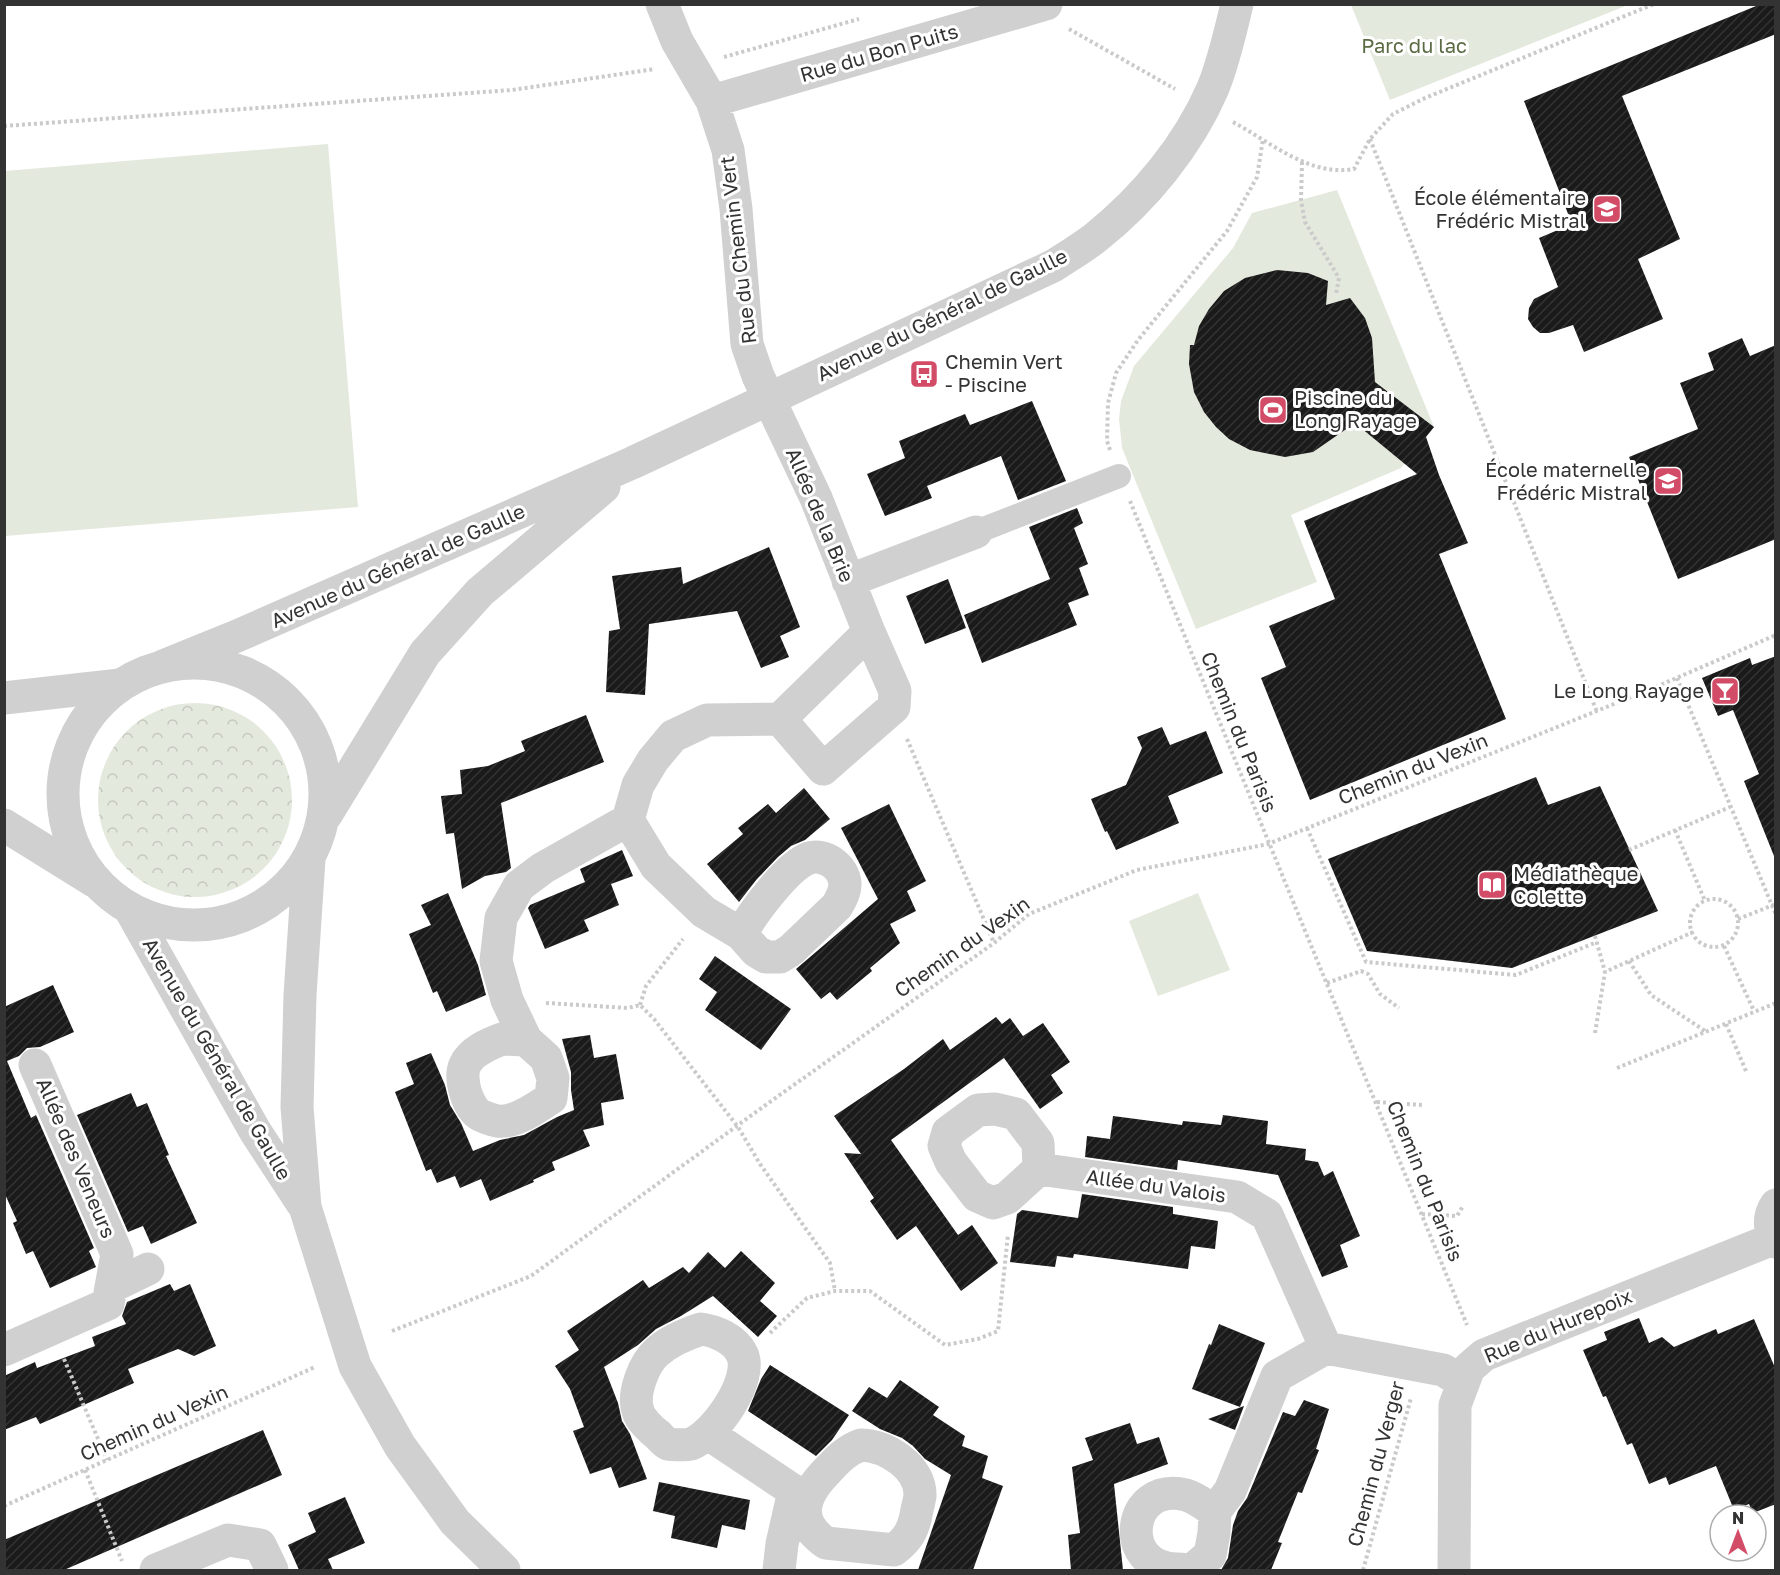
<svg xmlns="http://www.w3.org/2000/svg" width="1780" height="1575" viewBox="0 0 1780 1575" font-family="'Golos Text',sans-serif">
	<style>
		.forest { fill: url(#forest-crowns) }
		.park { fill: #e4e9dd }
		.building { fill: url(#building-hatch) }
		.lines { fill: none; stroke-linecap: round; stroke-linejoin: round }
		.path { stroke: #cacaca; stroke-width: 4; stroke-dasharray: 3 3; stroke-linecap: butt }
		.pedestrian { stroke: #d0d0d0; stroke-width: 24 }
		.minor { stroke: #d0d0d0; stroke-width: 33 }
		.tertiary { stroke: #d0d0d0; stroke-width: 33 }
		.labels { text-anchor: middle; stroke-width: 6; stroke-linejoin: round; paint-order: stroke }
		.park-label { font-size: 20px; fill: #5b6b44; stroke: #fff }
		.street-label { font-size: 20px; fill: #333; stroke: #fff }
		.poi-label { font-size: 20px; fill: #333; stroke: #fff; text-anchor: end }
	</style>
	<defs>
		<pattern id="forest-crowns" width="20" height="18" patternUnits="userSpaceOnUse" patternTransform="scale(1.5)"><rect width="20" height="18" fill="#e4e9dd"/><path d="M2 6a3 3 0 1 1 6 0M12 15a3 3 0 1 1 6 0" fill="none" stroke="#c4c8be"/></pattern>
		<pattern id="building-hatch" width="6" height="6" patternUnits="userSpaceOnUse" patternTransform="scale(1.5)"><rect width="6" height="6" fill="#1a1a1a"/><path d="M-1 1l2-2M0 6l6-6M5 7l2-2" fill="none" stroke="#333"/></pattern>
	</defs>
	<rect width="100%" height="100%" fill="#fff"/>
	<path class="forest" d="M98 800a97 97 0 1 1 194 0a97 97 0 1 1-194 0Z"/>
	<path class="park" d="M1351,5H1628L1390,100Z
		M328,144L358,507L5,536V171Z
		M1337,190L1434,427L1401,468L1291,515L1317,582L1196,629L1122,448L1119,419L1121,401L1134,366L1233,248L1252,213Z
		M1198,893L1230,970L1158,996L1129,921Z"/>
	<path class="building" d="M1761,4H1776V34L1622,96L1680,239L1638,259L1663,319L1584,352L1573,325L1549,333H1540L1533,327L1528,319L1529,308L1534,299L1558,287L1539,238L1572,224L1524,101Z
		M1277,270L1308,273L1328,281L1326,305L1350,298L1365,318L1372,338L1375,382L1434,427L1426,437L1439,475L1468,543L1439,554L1506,719L1310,800L1261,678L1286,667L1269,626L1335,599L1304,521L1417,474L1355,423L1313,452L1285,457L1250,450L1229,439L1216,427L1204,412L1194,392L1189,364L1190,345H1194L1199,326L1209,309L1224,291L1245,278Z
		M1742,338L1750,356L1776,345V539L1678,579L1629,457L1698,429L1680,383L1714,370L1708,353Z
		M1032,401L1066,481L1018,500L1001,456L927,486L932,498L885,516L867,474L905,458L899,441L965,414L970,425Z
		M1077,508L1083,523L1074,528L1088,564L1079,568L1089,595L1068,603L1077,625L982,663L964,615L1050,579L1029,527Z
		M769,547L800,627L780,636L789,657L761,668L737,611L649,624L645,695L606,692L609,631L620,629L612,576L681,567L683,584Z
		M948,579L966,628L925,644L906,596Z
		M1776,656V856H1774L1744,781L1759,774L1733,710L1718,716L1702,678L1750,658L1752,665Z
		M586,715L604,762L501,803L511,868L506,872L485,876L462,889L454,833L446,834L441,796L462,794L460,770L488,766L525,751L521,741Z
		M1162,727L1170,745L1206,731L1223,773L1168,796L1179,823L1116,850L1107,831L1105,832L1091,799L1126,785L1142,748L1137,737Z
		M1536,777L1548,805L1600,786L1658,911L1512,968L1367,951L1328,859Z
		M804,788L830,819L805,840L791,846L778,857L757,879L739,902L707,864L743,834L738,828L768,804L776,813Z
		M889,804L926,881L907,891L916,911L890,924L900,943L870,968L872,971L837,1000L830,992L821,999L796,969L878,899L841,828Z
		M622,850L633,876L611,884L619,905L584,920L589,931L545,949L528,908L530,905L585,882L580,869Z
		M448,893L478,965L486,995L446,1012L437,991L433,993L409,934L431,925L421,905Z
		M715,956L791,1009L761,1050L705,1010L717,992L699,979Z
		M53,985L74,1032L40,1047L27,1048L19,1056L7,1061L31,1118L36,1115L94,1248L89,1251L96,1267L50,1288L33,1251L26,1254L13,1223L17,1221L4,1192V1007Z
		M996,1017L1002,1024L1010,1018L1023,1036L1043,1023L1070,1062L1051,1075L1063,1093L1040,1109L1004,1058L891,1140L958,1235L972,1225L998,1263L961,1291L916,1226L897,1240L870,1201L874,1198L844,1153L861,1154L834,1116L904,1069L943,1039L950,1050Z
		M590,1035L594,1058L616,1054L624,1099L601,1103L604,1125L583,1130L590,1146L552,1162L555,1170L533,1180L534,1182L490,1201L481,1179L460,1188L455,1176L437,1183L431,1169L426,1171L395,1092L414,1084L406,1063L431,1053L445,1085L450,1105L461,1123L473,1151L500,1140L524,1135L557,1117L574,1110L571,1090V1072L562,1039Z
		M131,1093L137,1107L147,1103L169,1155L166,1156L197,1223L151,1244L143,1226L128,1232L77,1115Z
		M1223,1115L1268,1121L1266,1144L1306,1149L1305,1160L1318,1162L1324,1176L1333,1171L1360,1236L1340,1245L1348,1267L1322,1277L1278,1175L1178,1160L1177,1170L1085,1157L1087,1136L1110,1139L1113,1116L1182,1125L1183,1121L1221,1125Z
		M1082,1194L1173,1207V1214L1218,1221L1215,1249L1191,1246L1188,1269L1074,1254L1073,1258L1057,1256L1055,1267L1010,1262L1017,1214L1022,1210L1078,1218Z
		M741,1251L775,1283L760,1301L777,1316L758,1337L713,1296L681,1316L656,1329L638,1345L604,1367L618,1403L622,1421L630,1434L647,1479L619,1488L611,1467L590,1474L573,1431L584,1427L570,1389L555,1366L579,1350L567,1331L643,1280L649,1288L683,1267L689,1273L708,1252L725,1268Z
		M170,1284L174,1291L190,1284L216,1346L194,1356L178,1349L128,1369L134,1383L40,1424L36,1417L4,1430V1376L35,1362L37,1368L95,1346L92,1337L126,1324L122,1316L127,1302Z
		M1639,1318L1649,1343L1662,1337L1674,1347L1716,1329L1718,1334L1754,1319L1776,1370V1504L1753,1513L1749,1504L1734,1510L1716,1466L1669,1485L1666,1477L1649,1484L1632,1443L1627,1445L1606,1396L1603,1397L1583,1350L1607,1340L1604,1332Z
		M1219,1324L1265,1343L1240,1407L1192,1389L1209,1344L1211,1345Z
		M770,1365L849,1415L832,1440L816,1456L748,1411L761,1379Z
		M900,1380L939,1407L933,1415L965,1436L962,1446L988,1456L982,1478L1003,1486L973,1570H918L951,1475L925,1459L913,1446L902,1438L880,1429L852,1411L869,1387L887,1398Z
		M1304,1400L1329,1409L1316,1449L1319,1450L1302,1493L1298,1492L1278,1542L1282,1543L1271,1570H1221L1228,1558L1233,1525L1238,1511L1247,1498L1283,1412L1295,1416Z
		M1244,1406L1235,1430L1208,1419Z
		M1130,1423L1137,1444L1159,1437L1168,1464L1114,1484L1123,1570H1071L1068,1535L1080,1533L1072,1467L1093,1460L1085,1438Z
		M263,1430L282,1475L64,1570H4V1540Z
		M659,1482L750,1500L745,1530L722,1525L717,1548L671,1538L675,1516L653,1511Z
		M345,1497L365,1543L328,1559L333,1570H299L288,1545L316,1532L308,1513Z"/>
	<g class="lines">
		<path class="path" d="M1069,29L1175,89
			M724,57L859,19
			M1233,122C1270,142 1310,177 1354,169L1370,139L1393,114L1425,98L1654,4
			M4,126L512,90L655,69
			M1370,139L1597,712
			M1302,162L1301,200L1305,222L1339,278L1336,294
			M1110,450L1107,441L1108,403L1116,373L1138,340L1227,231L1257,177L1263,139
			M1130,501C1241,776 1354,1050 1467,1325
			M1677,678L1776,915
			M907,739L994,943
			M1307,828L1366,962L1516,975L1597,942
			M1675,830L1705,901
			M1629,850L1730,807
			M1690 923a24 24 0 1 1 48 0a24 24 0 1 1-48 0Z
			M1738,919L1776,904
			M1595,936L1605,972
			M1724,946L1754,1011
			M1629,961L1651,995L1705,1031
			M1327,983L1361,971L1368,974L1380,994L1399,1008
			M546,1003L628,1008L640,1005L654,1019L738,1127L760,1164L830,1263L835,1291
			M640,1005L646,986L683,939
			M1726,1024L1746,1071
			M1595,1033L1605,972L1693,932
			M1617,1068L1776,1003
			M1377,1102L1422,1105
			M1422,1214L1457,1216L1463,1206
			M392,1331L531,1276L767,1104L994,943L1029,914L1137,870L1268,844L1651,689L1776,635
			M770,1333L807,1298L835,1291H870L945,1345L978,1339L998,1331L1008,1234
			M64,1359L107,1460
			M85,1470L122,1561
			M4,1506L315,1367
			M1363,1570L1411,1398"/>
		<path class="pedestrian" d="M976,532L1119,476"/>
		<path class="minor" d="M662,4L677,41L712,101L728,150L736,209L747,344L758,376L816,498L869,632L895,691L894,707L823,769L780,719L869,632
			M712,101L1046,4
			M848,581L976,532
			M4,698L120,685
			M628,820L656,866L704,912L741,934L756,951L766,957H780L791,950L837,906C841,899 845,892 845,884C844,867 825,853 809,858C787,866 752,914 741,934
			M4,825L94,881
			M502,1039L526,1040L546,1058L553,1078L551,1098C537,1107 515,1124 497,1121C493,1120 484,1117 480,1115C467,1107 459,1078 465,1065C471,1051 489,1044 502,1039Z
			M526,1040L507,1000L496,961L501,918L519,886L543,868L628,820L638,785L653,760L673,736L707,720L780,719
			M1039,1169L1007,1198L993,1203L977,1196L951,1162L944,1146L948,1132L978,1110L995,1109L1016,1114L1038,1143L1039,1169L1237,1197L1267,1215L1326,1348L1443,1370L1463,1382
			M1776,1205C1768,1217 1769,1230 1776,1242
			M111,1287L148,1269
			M701,1329C716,1331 735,1339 742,1354C754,1379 715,1435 691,1444C687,1445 673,1445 668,1444C665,1443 661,1438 658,1435C651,1430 640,1419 638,1411C632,1394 644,1363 657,1352C669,1341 686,1334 701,1329Z
			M4,1350L108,1304L117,1254L35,1065
			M707,1433L794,1491L808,1494
			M861,1445C887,1446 921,1467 920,1496C919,1502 917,1509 916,1515C913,1531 907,1540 894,1550L826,1543C793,1520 804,1494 828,1470C838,1459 847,1450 861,1445Z
			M1215,1511C1206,1506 1196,1498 1186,1495C1126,1480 1117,1569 1177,1569C1181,1569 1187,1570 1191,1569C1197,1567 1204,1559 1210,1555L1214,1533L1215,1511L1230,1491L1277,1376L1326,1348
			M156,1570L228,1540L260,1545L272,1570
			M779,1570L782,1544L794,1491
			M1454,1570L1455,1405L1469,1368L1484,1355L1773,1239"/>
		<path class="tertiary" d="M63 794a131 131 0 1 1 262 0a131 131 0 1 1-262 0Z
			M163,666L237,636L632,463L1053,266C1067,257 1082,248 1095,238C1144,199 1188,146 1213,88C1224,61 1230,33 1237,4
			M326,815L425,653L480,592L604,487
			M309,859L300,995L297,1107L305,1207L355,1366L400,1446L455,1522L504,1570
			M130,909L255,1131L302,1203"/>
	</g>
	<defs>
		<g id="school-square" transform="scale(1.5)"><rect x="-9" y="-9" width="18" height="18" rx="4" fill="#d34c67" stroke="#fff"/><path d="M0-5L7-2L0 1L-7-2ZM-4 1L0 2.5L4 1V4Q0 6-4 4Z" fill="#fff"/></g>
		<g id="bus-square" transform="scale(1.5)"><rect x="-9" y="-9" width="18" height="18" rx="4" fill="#d34c67" stroke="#fff"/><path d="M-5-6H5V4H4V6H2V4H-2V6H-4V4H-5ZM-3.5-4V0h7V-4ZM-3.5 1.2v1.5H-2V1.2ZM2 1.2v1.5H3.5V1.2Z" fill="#fff"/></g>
		<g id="stadium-square" transform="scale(1.5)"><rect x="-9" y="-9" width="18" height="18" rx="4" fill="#d34c67" stroke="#fff"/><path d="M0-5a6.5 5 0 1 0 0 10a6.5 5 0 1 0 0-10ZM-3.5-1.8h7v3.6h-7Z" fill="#fff"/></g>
		<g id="bar-square" transform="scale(1.5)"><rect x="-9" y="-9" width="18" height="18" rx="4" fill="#d34c67" stroke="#fff"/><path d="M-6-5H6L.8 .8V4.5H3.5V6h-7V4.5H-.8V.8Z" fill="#fff"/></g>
		<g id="library-square" transform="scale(1.5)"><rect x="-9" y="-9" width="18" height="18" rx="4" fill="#d34c67" stroke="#fff"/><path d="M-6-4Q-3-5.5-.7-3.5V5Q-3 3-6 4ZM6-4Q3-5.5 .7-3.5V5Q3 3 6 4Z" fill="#fff"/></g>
	</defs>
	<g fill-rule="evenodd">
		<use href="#school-square" x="1607" y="209"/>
		<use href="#bus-square" x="924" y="374"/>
		<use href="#stadium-square" x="1273" y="410"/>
		<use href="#school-square" x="1668" y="481"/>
		<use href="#bar-square" x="1725" y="691"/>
		<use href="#library-square" x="1492" y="885"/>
	</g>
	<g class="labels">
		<g class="park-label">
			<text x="1414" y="53">Parc du lac</text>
		</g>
		<g class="street-label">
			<text transform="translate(879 53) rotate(-16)" y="7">Rue du Bon Puits</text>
			<text transform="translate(738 250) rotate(-97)" y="7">Rue du Chemin Vert</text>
			<text transform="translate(942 315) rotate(-26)" y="7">Avenue du Général de Gaulle</text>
			<text transform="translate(820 515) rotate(67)" y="7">Allée de la Brie</text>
			<text transform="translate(398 566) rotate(-24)" y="7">Avenue du Général de Gaulle</text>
			<text transform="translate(1239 732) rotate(68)" y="7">Chemin du Parisis</text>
			<text transform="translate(1413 769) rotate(-22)" y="7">Chemin du Vexin</text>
			<text transform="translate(962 947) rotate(-35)" y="7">Chemin du Vexin</text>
			<text transform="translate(217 1059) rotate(60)" y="7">Avenue du Général de Gaulle</text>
			<text transform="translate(76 1158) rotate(67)" y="7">Allée des Veneurs</text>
			<text transform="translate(1425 1181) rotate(68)" y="7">Chemin du Parisis</text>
			<text transform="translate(1156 1186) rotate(8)" y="7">Allée du Valois</text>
			<text transform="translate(1558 1326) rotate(-23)" y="7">Rue du Hurepoix</text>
			<text transform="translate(154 1423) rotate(-24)" y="7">Chemin du Vexin</text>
			<text transform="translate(1376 1464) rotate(-75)" y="7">Chemin du Verger</text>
		</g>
		<g class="poi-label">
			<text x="1586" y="205">École élémentaire<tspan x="1586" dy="23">Frédéric Mistral</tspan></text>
			<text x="945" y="369" text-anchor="start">Chemin Vert<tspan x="945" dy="23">- Piscine</tspan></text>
			<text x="1294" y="405" text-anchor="start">Piscine du<tspan x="1294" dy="23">Long Rayage</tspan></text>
			<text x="1647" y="477">École maternelle<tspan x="1647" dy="23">Frédéric Mistral</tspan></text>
			<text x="1704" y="698">Le Long Rayage</text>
			<text x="1513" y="881" text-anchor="start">Médiathèque<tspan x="1513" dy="23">Colette</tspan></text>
		</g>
	</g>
	<rect width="1780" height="1575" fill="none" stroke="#333333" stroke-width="12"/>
	<g transform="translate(1738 1533)"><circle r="28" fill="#ffffff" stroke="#adadad" stroke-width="1.5"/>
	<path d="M0-4.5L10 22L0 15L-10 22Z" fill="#d34c67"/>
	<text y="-9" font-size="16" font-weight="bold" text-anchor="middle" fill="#333333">N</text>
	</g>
</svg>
